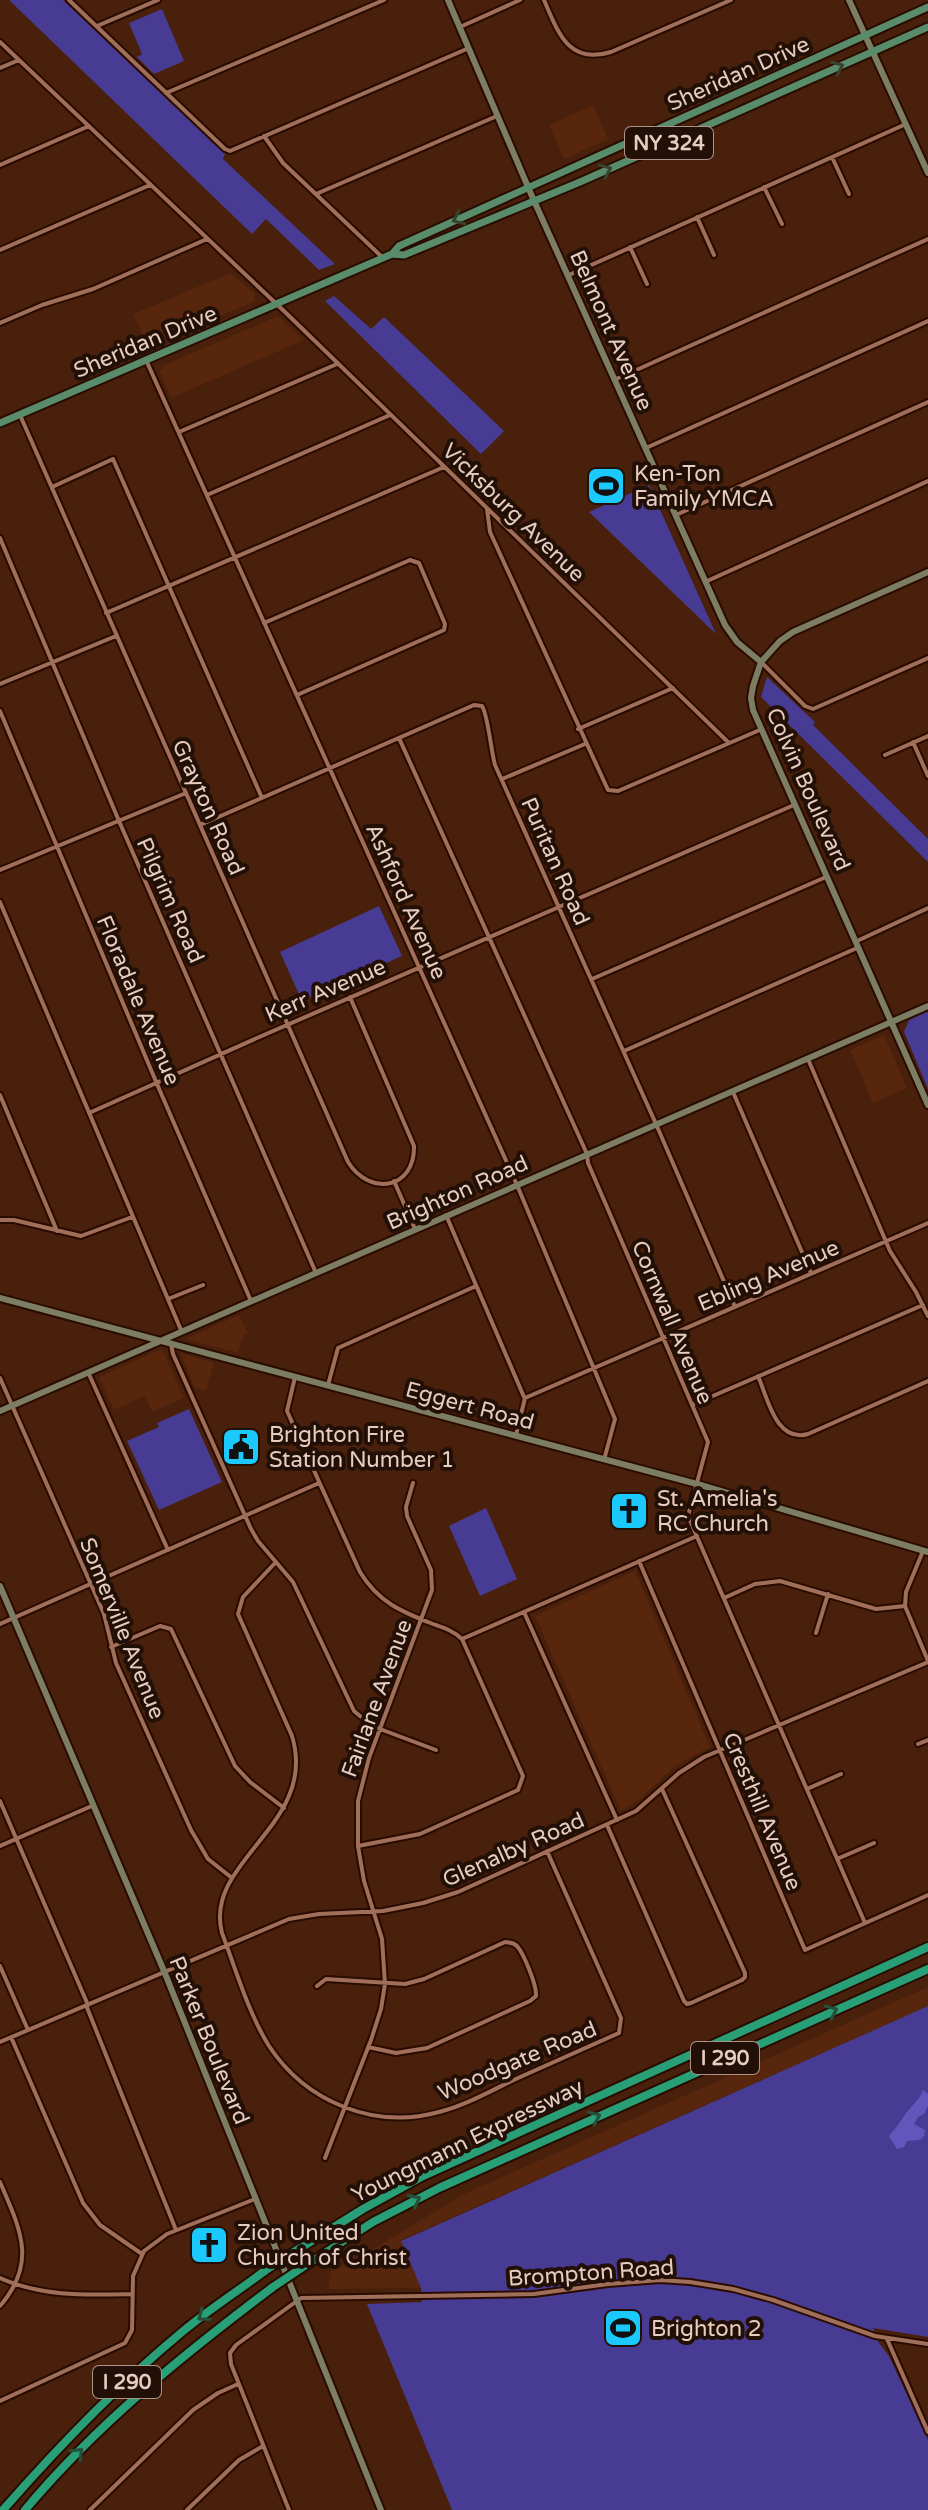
<svg xmlns="http://www.w3.org/2000/svg" width="928" height="2510" viewBox="0 0 928 2510" font-family="'Varela Round',sans-serif">
	<style>
		.built { fill: #57260d }
		.green { fill: #483b93 }
		.forest { fill: #6255bc }
		.lines { fill: none; stroke-linecap: round; stroke-linejoin: round }
		.street-casing { stroke: #290b00; stroke-width: 8 }
		.secondary-casing { stroke: #290b00; stroke-width: 10 }
		.primary-casing { stroke: #290b00; stroke-width: 11 }
		.highway-casing { stroke: #290b00; stroke-width: 12 }
		.street { stroke: #a06f59; stroke-width: 4 }
		.secondary { stroke: #7c7d62; stroke-width: 6 }
		.primary { stroke: #588c6b; stroke-width: 7 }
		.highway { stroke: #289f77; stroke-width: 8 }
		.highway-bridge-casing { stroke: #290b00; stroke-width: 12; stroke-linecap: butt }
		.highway-bridge { stroke: #289f77; stroke-width: 8 }
		.oneway { stroke: #38422f }
		.oneway2 { stroke: #255039 }
		.labels { text-anchor: middle; stroke-width: 8; stroke-linejoin: round; paint-order: stroke }
		.shield { fill: #221007; stroke: #ac9488; stroke-width: 2 }
		.shield-label { font-size: 20px; font-weight: bold; fill: #e7ccc0 }
		.street-label { font-size: 22px; fill: #e7ccc0; stroke: #221007 }
		.poi-label { font-size: 22px; fill: #e7ccc0; stroke: #221007; text-anchor: start }
	</style>
	<rect width="100%" height="100%" fill="#49200b"/>
	<path class="built" d="M593,105L608,139L564,159L549,125Z
		M231,273L256,295L253,297L255,301L148,346L133,314Z
		M278,316L304,340L171,398L159,371L163,369L162,366Z
		M884,1035L907,1088L873,1103L850,1050Z
		M239,1315L248,1334H244L238,1353L185,1339Z
		M162,1349L184,1398L152,1412L145,1396L114,1410L99,1377Z
		M180,1353L214,1363L206,1391L195,1388Z
		M635,1571L710,1747L676,1765L641,1798L621,1811L535,1616Z
		M928,1987V2006L401,2240L421,2288L328,2289L331,2276L330,2272L348,2264L466,2193Z"/>
	<path class="green" d="M9,0H63L225,154L223,159L335,264L319,270L266,219L252,234Z
		M162,9L184,61L154,74L137,57L142,54L129,23Z
		M334,296L371,329L384,317L504,431L481,454L325,301Z
		M649,485L716,634L589,512Z
		M767,677L815,722L813,725L928,839V862L761,697Z
		M379,906L402,956L302,1001L280,952Z
		M928,1011V1089L904,1032L909,1020Z
		M189,1409L222,1482L159,1510L127,1441L159,1427L157,1423Z
		M486,1508L517,1579L480,1596L449,1526Z
		M928,2006V2337L873,2328L879,2343L889,2356L928,2440V2510H452L367,2304L422,2302L421,2288L401,2241Z"/>
	<path class="forest" d="M923,2090L928,2094V2106L924,2114L918,2117L914,2124L925,2130L924,2136L920,2140L907,2141L904,2147L897,2149L889,2136C895,2129 901,2121 906,2113C913,2104 919,2101 923,2090Z"/>
	<g class="lines">
		<g class="street-casing">
			<path id="street" d="M69,0L225,149L230,151L469,48
				M544,0C558,32 568,65 611,52L731,0
				M97,26L158,0
				M460,27L520,0
				M0,42L285,312L729,743
				M0,68L19,60
				M166,93L384,0
				M264,136L283,163L382,257
				M832,157L849,194
				M0,165L89,126
				M764,187L782,224
				M316,194L497,116
				M697,217L714,255
				M630,247L647,284
				M0,250L150,185
				M569,275L906,124
				M0,323L42,305L93,289L207,239
				M146,360L517,1185L615,1419L604,1460
				M614,380L928,239
				M20,415L348,1162C370,1197 415,1189 414,1146L350,997
				M179,432L337,364
				M646,448L928,321
				M52,487L113,459L262,798
				M207,495L390,415
				M487,509L490,532L608,790L618,791L762,729
				M676,515L928,402
				M0,538L119,821L316,1273
				M705,582L928,481
				M106,613L444,467
				M264,623L410,560L419,563L445,624L444,630L297,695
				M761,662L805,706L813,709L928,658
				M0,684L116,636
				M0,711L157,1084L251,1301
				M578,729L673,688
				M399,738L587,1154L588,1163L708,1442L688,1516L865,1923
				M913,742L928,776
				M885,755L928,736
				M502,779L585,744
				M200,825L474,705L482,706C488,715 491,751 495,765L656,1124L735,1307
				M0,870L186,793
				M0,902L181,1330
				M857,941L928,908
				M592,979L826,877
				M624,1051L857,948
				M808,1059L890,1251L916,1292L928,1316
				M733,1092L811,1273
				M0,1095L57,1231
				M89,1113L257,1038L794,805
				M394,1181L415,1229
				M446,1215L524,1397
				M0,1220H14L81,1236L132,1217
				M168,1299L203,1285
				M171,1344L173,1354L251,1529L258,1541L293,1582L354,1711L372,1726L436,1750
				M88,1372L168,1550
				M758,1376C768,1399 776,1443 808,1434L928,1381
				M295,1377L287,1411L360,1572C378,1602 402,1612 433,1624C444,1628 454,1631 462,1639L523,1776L518,1790L420,1834L358,1846
				M0,1378L104,1614L116,1663L191,1830L208,1859L232,1878
				M328,1385L338,1348L476,1286
				M692,1405L923,1305
				M516,1435L525,1398L928,1223
				M923,1551L906,1592L905,1606L928,1661
				M639,1561L805,1950L928,1895
				M276,1562L243,1597L238,1614L292,1736C319,1825 203,1860 222,1933C236,1970 248,2012 269,2046C306,2102 374,2130 439,2112C467,2105 492,2090 518,2078C552,2063 585,2048 619,2033L621,2018L547,1851
				M724,1598L755,1584L780,1581L876,1609L905,1606
				M524,1612L617,1820
				M0,1624L319,1483
				M816,1633L828,1594
				M462,1639L697,1536
				M111,1647L160,1626L171,1629L235,1766L250,1782L284,1808
				M918,1744L928,1740
				M807,1789L841,1774
				M0,1801L88,2005
				M607,1825L684,2001L687,2004L691,2003L742,1980L745,1977V1973L662,1789
				M0,1846L94,1805
				M837,1859L874,1843
				M0,1966L28,2030
				M317,1986L326,1979L405,1984L424,1979L505,1942C511,1943 513,1942 517,1946C524,1954 537,1986 536,1996L530,2001L427,2048L396,2053L368,2047
				M86,2005L176,2230
				M11,2037L83,2203L100,2225L142,2254
				M0,2042L289,1919L319,1914L383,1911L423,1903L458,1892L636,1811L679,1773L704,1757L928,1662
				M325,2158L371,2040L381,2009L385,1984L382,1939L364,1881L358,1846V1801L369,1758L432,1590L431,1570L407,1516L406,1507L413,1483
				M0,2182C20,2229 38,2262 0,2306
				M0,2278C43,2297 85,2295 131,2294
				M887,2339L928,2432
				M0,2401L125,2343L132,2330L133,2276L144,2251L167,2234L255,2199
				M90,2510L193,2410L218,2393L238,2384
				M187,2510L239,2460L263,2446
				M289,2510L231,2364L230,2353L236,2345L301,2298L534,2294L608,2284L660,2280L690,2282L733,2289L773,2300L875,2336L928,2344"/>
		</g>
		<g class="secondary-casing">
			<path id="secondary" d="M448,0L531,194L725,625L737,642L761,662
				M849,0L928,173
				M928,572L793,632L780,641L761,662L753,686L751,698L753,710L928,1105
				M0,1298L697,1484L928,1552
				M0,1411L928,1006
				M0,1586L164,1971L381,2510"/>
		</g>
		<g class="primary-casing">
			<path id="primary" d="M392,254L404,255L580,182L928,27
				M0,423L392,254L399,246L928,7"/>
		</g>
		<g class="highway-casing">
			<path id="highway" d="M294,2252L363,2209L423,2176L928,1947
				M300,2269L373,2222L439,2188L928,1969
				M3,2510C58,2447 118,2385 182,2332C208,2310 238,2291 266,2270
				M25,2510C97,2424 184,2354 273,2287"/>
		</g>
		<use href="#street" class="street"/>
		<use href="#secondary" class="secondary"/>
		<use href="#primary" class="primary"/>
		<use href="#highway" class="highway"/>
		<g class="highway-bridge-casing">
			<path id="highway-bridge" d="M266,2270L294,2252
				M273,2287L300,2269"/>
		</g>
		<use href="#highway-bridge" class="highway-bridge"/>
	</g>
	<defs><path id="oneway-chevron" d="M-2-3.5L2.5 0L-2 3.5" fill="none" stroke-width="1.6" stroke-linecap="round" stroke-linejoin="round" transform="scale(2)"/></defs>
	<g class="oneway">
		<use href="#oneway-chevron" transform="translate(838 67) rotate(-24)"/>
		<use href="#oneway-chevron" transform="translate(606 170) rotate(-24)"/>
		<use href="#oneway-chevron" transform="translate(458 219) rotate(156)"/>
	</g>
	<g class="oneway2">
		<use href="#oneway-chevron" transform="translate(832 2011) rotate(-24)"/>
		<use href="#oneway-chevron" transform="translate(595 2117) rotate(-24)"/>
		<use href="#oneway-chevron" transform="translate(415 2200) rotate(-27)"/>
		<use href="#oneway-chevron" transform="translate(203 2316) rotate(144)"/>
		<use href="#oneway-chevron" transform="translate(78 2453) rotate(-45)"/>
	</g>
	<defs>
		<g id="stadium-square" transform="scale(2)"><rect x="-9" y="-9" width="18" height="18" rx="4" fill="#1cc9fc" stroke="#221007"/><path d="M0-5a6.5 5 0 1 0 0 10a6.5 5 0 1 0 0-10ZM-3.5-1.8h7v3.6h-7Z" fill="#111"/></g>
		<g id="civic-square" transform="scale(2)"><rect x="-9" y="-9" width="18" height="18" rx="4" fill="#1cc9fc" stroke="#221007"/><path d="M-.6-6.5H3V-4.5H.6V-3L4-1V1h2V6H-6V1h2V-1L-.6-3ZM-1.2 2.5V6h2.4V2.5Z" fill="#111"/></g>
		<g id="church-square" transform="scale(2)"><rect x="-9" y="-9" width="18" height="18" rx="4" fill="#1cc9fc" stroke="#221007"/><path d="M-1.2-6h2.4v3.5h3.3v2.4h-3.3V6h-2.4V-.1h-3.3v-2.4h3.3Z" fill="#111"/></g>
	</defs>
	<g fill-rule="evenodd">
		<use href="#stadium-square" x="606" y="486"/>
		<use href="#civic-square" x="241" y="1447"/>
		<use href="#church-square" x="629" y="1511"/>
		<use href="#church-square" x="209" y="2245"/>
		<use href="#stadium-square" x="623" y="2328"/>
	</g>
	<g class="labels">
		<g class="shield">
			<rect x="625" y="127" width="88" height="32" rx="6"/>
			<rect x="691" y="2042" width="68" height="32" rx="6"/>
			<rect x="93" y="2366" width="68" height="32" rx="6"/>
		</g>
		<g class="shield-label">
			<text x="669" y="150">NY 324</text>
			<text x="725" y="2065">I 290</text>
			<text x="127" y="2389">I 290</text>
		</g>
		<g class="street-label">
			<text transform="translate(738 73) rotate(-24)" y="8">Sheridan Drive</text>
			<text transform="translate(612 330) rotate(66)" y="8">Belmont Avenue</text>
			<text transform="translate(145 341) rotate(-23)" y="8">Sheridan Drive</text>
			<text transform="translate(514 512) rotate(44)" y="8">Vicksburg Avenue</text>
			<text transform="translate(809 789) rotate(66)" y="8">Colvin Boulevard</text>
			<text transform="translate(209 807) rotate(66)" y="8">Grayton Road</text>
			<text transform="translate(556 861) rotate(66)" y="8">Puritan Road</text>
			<text transform="translate(171 900) rotate(66)" y="8">Pilgrim Road</text>
			<text transform="translate(407 901) rotate(66)" y="8">Ashford Avenue</text>
			<text transform="translate(325 990) rotate(-23)" y="8">Kerr Avenue</text>
			<text transform="translate(139 1000) rotate(67)" y="8">Floradale Avenue</text>
			<text transform="translate(457 1192) rotate(-24)" y="8">Brighton Road</text>
			<text transform="translate(768 1275) rotate(-23)" y="8">Ebling Avenue</text>
			<text transform="translate(673 1322) rotate(67)" y="8">Cornwall Avenue</text>
			<text transform="translate(470 1405) rotate(15)" y="8">Eggert Road</text>
			<text transform="translate(123 1628) rotate(68)" y="8">Somerville Avenue</text>
			<text transform="translate(376 1698) rotate(-70)" y="8">Fairlane Avenue</text>
			<text transform="translate(763 1811) rotate(67)" y="8">Cresthill Avenue</text>
			<text transform="translate(513 1849) rotate(-24)" y="8">Glenalby Road</text>
			<text transform="translate(210 2040) rotate(68)" y="8">Parker Boulevard</text>
			<text transform="translate(517 2060) rotate(-23)" y="8">Woodgate Road</text>
			<text transform="translate(467 2140) rotate(-26)" y="8">Youngmann Expressway</text>
			<text transform="translate(591 2272) rotate(-4)" y="8">Brompton Road</text>
		</g>
		<g class="poi-label">
			<text x="634" y="481">Ken-Ton<tspan x="634" dy="25">Family YMCA</tspan></text>
			<text x="269" y="1442">Brighton Fire<tspan x="269" dy="25">Station Number 1</tspan></text>
			<text x="657" y="1506">St. Amelia's<tspan x="657" dy="25">RC Church</tspan></text>
			<text x="237" y="2240">Zion United<tspan x="237" dy="25">Church of Christ</tspan></text>
			<text x="651" y="2336">Brighton 2</text>
		</g>
	</g>
</svg>
